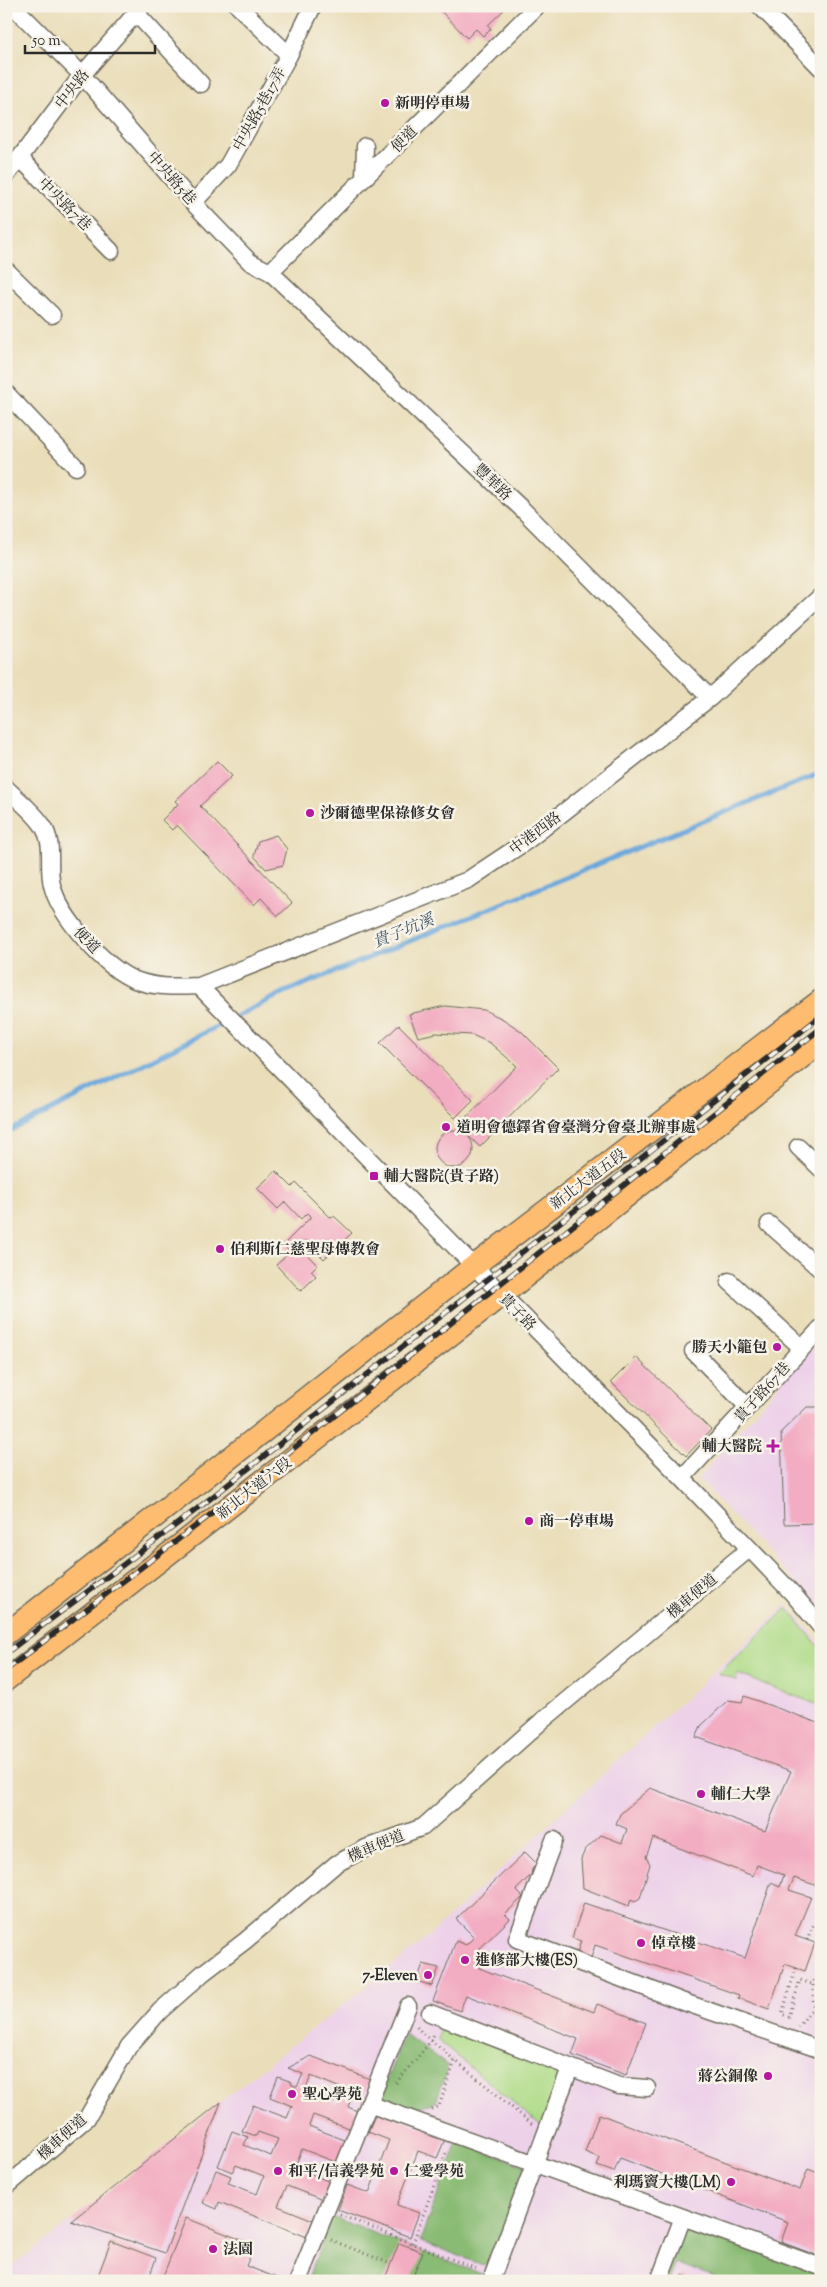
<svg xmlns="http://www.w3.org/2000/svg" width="827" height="2287" viewBox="0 0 827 2287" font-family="'Sorts Mill Goudy','Noto Serif TC',serif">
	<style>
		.built { fill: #edd1e9 }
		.green { fill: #aedb87; stroke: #6c8359 }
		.forest { fill: #8abb74; stroke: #5a7350 }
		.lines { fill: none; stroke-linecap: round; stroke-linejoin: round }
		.stream { stroke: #6aa7dc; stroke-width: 5 }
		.building { fill: #f3adc2; fill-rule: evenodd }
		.minor-casing { stroke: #6e6a5d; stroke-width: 19 }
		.major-casing { stroke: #6e6a5d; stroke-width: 24 }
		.path { stroke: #6e6a5d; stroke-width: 3; stroke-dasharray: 1 4; stroke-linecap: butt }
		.minor { stroke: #fff; stroke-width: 16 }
		.major { stroke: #fdbc70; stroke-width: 21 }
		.rail-casing { stroke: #2b2b2b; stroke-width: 5.5 }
		.rail { stroke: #f7f3e8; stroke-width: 4; stroke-dasharray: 11; stroke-linecap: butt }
		.poi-dot { fill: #b5179e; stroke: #f7f3e8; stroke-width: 2 }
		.labels { text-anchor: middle; stroke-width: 5; stroke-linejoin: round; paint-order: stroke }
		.street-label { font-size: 15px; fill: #2b2b2b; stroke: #f7f3e8 }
		.poi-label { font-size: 15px; font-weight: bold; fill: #2b2b2b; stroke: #f7f3e8; text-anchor: start }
		.water-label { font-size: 16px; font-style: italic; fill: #415669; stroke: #f7f3e8 }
	</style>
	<rect width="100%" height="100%" fill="#f7f3e8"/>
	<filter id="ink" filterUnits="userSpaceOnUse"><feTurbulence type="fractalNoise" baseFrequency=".02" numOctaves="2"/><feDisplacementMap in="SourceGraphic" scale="10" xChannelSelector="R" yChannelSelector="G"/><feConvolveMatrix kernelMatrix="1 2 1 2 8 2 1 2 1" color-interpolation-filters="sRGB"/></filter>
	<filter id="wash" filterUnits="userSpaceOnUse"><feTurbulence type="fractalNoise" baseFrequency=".0096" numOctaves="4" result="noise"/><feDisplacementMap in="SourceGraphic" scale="20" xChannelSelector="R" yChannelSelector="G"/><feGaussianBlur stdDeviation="1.12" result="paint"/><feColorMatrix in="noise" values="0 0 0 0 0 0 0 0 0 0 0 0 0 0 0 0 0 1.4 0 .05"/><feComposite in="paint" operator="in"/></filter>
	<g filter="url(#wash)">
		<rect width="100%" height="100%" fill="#eadeba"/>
		<path class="built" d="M821,1336V1609L698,1479Z
			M787,1604L821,1644V2281H6V2272L420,1944Z"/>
		<path class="green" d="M787,1608L821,1649V1706L738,1674L736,1680L718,1674Z
			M442,2022L564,2071L544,2128L438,2040Z"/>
		<path class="forest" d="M405,2034L448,2066L436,2102L402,2112L377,2103Z
			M457,2142L529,2167L491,2268L420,2241Z
			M332,2217L489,2277L488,2281H307Z
			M685,2223L821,2272V2281H724L676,2263L669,2281H664Z"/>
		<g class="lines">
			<path class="stream" d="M6,1133L285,992L821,773"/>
		</g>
		<g id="blocks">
			<path class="building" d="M436,6H508L488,25L491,29L483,36L476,29L467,38Z
				M217,761L232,776L200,806L292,903L278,916L261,898L254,905L177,825L172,830L162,820L178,804L175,801Z
				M276,835L287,849L283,865L266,869L254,856L258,841Z
				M445,1006L484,1010L503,1019L521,1031L558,1068L480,1147L458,1126L517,1066L490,1043L472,1035L436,1033L418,1037L409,1014Z
				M399,1025L473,1100L455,1118L380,1043Z
				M435 1149a19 19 0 1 1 38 0a19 19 0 1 1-38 0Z
				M276,1171L292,1187L296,1183L330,1217L334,1216L352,1233L324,1259L306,1240L299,1246L317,1265L311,1271L316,1276L301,1291L276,1265L290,1252L283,1245L311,1217L307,1213L301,1219L285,1202L278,1209L257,1188Z
				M636,1357L711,1430L686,1456L611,1382Z
				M807,1407H821V1523L784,1524L781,1432Z
				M744,1696L821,1724V1887L794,1878L789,1890L811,1897L795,1936L815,1943L805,1971L785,1964L769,2009L738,1998L739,1995L595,1945L591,1958L577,1953L581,1941L572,1938L584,1903L745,1958L771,1883L780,1887L784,1875L757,1865L753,1876L653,1838L646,1857L650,1864L640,1898L635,1901L631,1899L629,1906L583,1888L581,1859L585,1850L601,1835L622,1843L627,1829L616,1824L620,1814L650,1788L765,1831L791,1771L696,1737L701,1726L728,1700L742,1702Z
				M525,1852L537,1864L532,1869L531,1875L516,1890L523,1897L505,1914L510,1919L478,1950L484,1952L479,1968L594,2012L597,2004L646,2023L626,2075L572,2055L578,2039L466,1995L460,2011L433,2001L456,1941L466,1945L474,1937L456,1919Z
				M423,1964L439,1968L432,1986L417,1981Z
				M311,2056L370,2079L362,2100L352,2096L348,2107L357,2111L351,2129L313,2115L309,2126L347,2141L338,2163L302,2149L295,2167L330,2182L323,2200L287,2186L278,2206L313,2220L307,2237L219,2202L217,2209L203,2203L216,2170L231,2176L228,2183L257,2194L264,2176L236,2165L232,2172L218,2166L232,2131L248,2137L244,2145L271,2156L278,2139L258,2132L256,2136L242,2131L253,2105L287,2118L292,2106L270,2097L278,2077L292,2082L291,2084L297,2087L303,2074L288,2068ZM311,2076L343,2089L337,2103L305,2091Z
				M221,2102L165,2253L71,2221Z
				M377,2111L446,2137L437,2158L418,2151L397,2205L419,2213L410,2237L338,2210L347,2185L369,2193L389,2140L368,2132Z
				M599,2114L800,2190L808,2169L821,2174V2257L781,2242L788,2222L620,2158L614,2172L597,2166L600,2158L585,2152Z
				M186,2218L254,2245L246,2266L285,2281H161Z
				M111,2241L156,2258L148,2281H96Z
				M399,2243L423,2252L411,2281H384Z
				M683,2275L697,2281H681Z"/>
		</g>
	</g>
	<g filter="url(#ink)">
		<use href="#blocks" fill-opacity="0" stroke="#6e6a5d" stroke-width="1"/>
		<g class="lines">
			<g class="minor-casing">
				<path id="minor" d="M13,6L82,75L193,203L250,262L270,272L521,508L710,698
					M238,6L289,55
					M760,6L821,68
					M136,13L201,84
					M20,158L111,251
					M6,176L82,75L142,6
					M364,178L365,146
					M193,203L228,165L289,55L313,6
					M6,270L52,315
					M270,272L537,6
					M6,393L76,467
					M6,788C18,800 34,812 43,826C55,845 47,865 52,885C59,916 106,969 135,980C156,988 177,987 199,986L468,880L528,840L710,698L821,596
					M199,986L682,1478L793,1594L821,1627
					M798,1147L821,1169
					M769,1224L821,1270
					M729,1281L802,1348
					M693,1351L748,1407
					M682,1478L821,1328
					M554,1840L517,1939L681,2001L821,2050
					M430,2013L619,2086L647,2088
					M369,2104L821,2267
					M6,2187L87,2118L129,2046L160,2011L203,1973L245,1941L336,1864L366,1848L423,1827L543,1720L749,1549
					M493,2275L570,2068
					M298,2281L408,2006
					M659,2281L683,2217"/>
			</g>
			<g class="major-casing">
				<path id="major" d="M6,1634L474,1266L821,1000
					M6,1680L502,1295L821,1042"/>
			</g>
			<path class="path" d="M821,1927L819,1930L821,1931
				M807,1940L811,1929L821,1915
				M796,1968L782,2014L789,2017L800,1980L821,1987
				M417,2026L421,2032L532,2124
				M798,2027L813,2008
				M814,2031L813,1984L821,1960
				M396,2083L431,2041L435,2032
				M431,2109L439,2106L455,2061
				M818,2173L821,2164
				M340,2215L479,2270
				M331,2240L391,2264
				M411,2248L447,2150
				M414,2273L433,2281"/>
			<use href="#minor" class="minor"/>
			<use href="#major" class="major"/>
			<g class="rail-casing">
				<path id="rail" d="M6,1653L197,1509L821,1016
					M6,1670L205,1519L821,1028"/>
			</g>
			<use href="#rail" class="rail"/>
		</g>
	</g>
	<g class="poi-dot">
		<circle cx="385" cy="103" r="5"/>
		<circle cx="310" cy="813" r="5"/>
		<circle cx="446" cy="1127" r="5"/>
		<rect x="369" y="1171" width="10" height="10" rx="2.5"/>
		<circle cx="220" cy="1249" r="5"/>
		<circle cx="777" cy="1347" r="5"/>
		<path d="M770.5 1438.5h5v5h5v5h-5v5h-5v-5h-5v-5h5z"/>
		<circle cx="529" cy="1521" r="5"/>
		<circle cx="701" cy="1794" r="5"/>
		<circle cx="641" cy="1943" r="5"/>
		<circle cx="465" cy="1960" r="5"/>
		<circle cx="428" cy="1975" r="5"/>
		<circle cx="768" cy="2076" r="5"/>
		<circle cx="292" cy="2094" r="5"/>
		<circle cx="278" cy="2171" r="5"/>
		<circle cx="394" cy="2171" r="5"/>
		<circle cx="731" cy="2182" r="5"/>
		<circle cx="213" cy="2249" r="5"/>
	</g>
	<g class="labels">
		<g class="street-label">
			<text transform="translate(72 89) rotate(-52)" y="5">中央路</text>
			<text transform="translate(259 109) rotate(-61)" y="5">中央路5巷17弄</text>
			<text transform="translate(404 139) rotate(-45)" y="5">便道</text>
			<text transform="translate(172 178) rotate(49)" y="5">中央路5巷</text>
			<text transform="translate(65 204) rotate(45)" y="5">中央路7巷</text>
			<text transform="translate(493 482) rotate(44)" y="5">豐華路</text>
			<text transform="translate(535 833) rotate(-37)" y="5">中港西路</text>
			<text transform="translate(87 940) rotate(46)" y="5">便道</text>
			<text transform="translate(588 1179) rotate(-37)" y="5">新北大道五段</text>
			<text transform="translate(518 1312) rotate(46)" y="5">貴子路</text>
			<text transform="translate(762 1392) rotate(-48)" y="5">貴子路67巷</text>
			<text transform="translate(254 1488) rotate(-38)" y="5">新北大道六段</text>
			<text transform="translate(692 1596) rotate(-40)" y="5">機車便道</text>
			<text transform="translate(376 1846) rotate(-23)" y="5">機車便道</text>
			<text transform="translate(62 2137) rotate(-42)" y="5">機車便道</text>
		</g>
		<g class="poi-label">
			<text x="395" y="108">新明停車場</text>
			<text x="320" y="818">沙爾德聖保祿修女會</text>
			<text x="456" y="1132">道明會德鐸省會臺灣分會臺北辦事處</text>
			<text x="384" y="1181">輔大醫院(貴子路)</text>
			<text x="230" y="1254">伯利斯仁慈聖母傳教會</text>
			<text x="767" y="1352" text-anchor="end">勝天小籠包</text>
			<text x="762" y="1451" text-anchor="end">輔大醫院</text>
			<text x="539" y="1526">商一停車場</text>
			<text x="711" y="1799">輔仁大學</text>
			<text x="651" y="1948">倬章樓</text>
			<text x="475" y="1965">進修部大樓(ES)</text>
			<text x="418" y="1980" text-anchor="end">7-Eleven</text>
			<text x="758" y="2081" text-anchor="end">蔣公銅像</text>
			<text x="302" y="2099">聖心學苑</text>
			<text x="288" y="2176">和平/信義學苑</text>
			<text x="404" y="2176">仁愛學苑</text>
			<text x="721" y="2187" text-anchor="end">利瑪竇大樓(LM)</text>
			<text x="223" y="2254">法園</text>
		</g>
		<g class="water-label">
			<text transform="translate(403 930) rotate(-22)" y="6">貴子坑溪</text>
		</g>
	</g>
	<rect width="827" height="2287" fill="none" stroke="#f7f3e8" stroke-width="25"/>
	<path d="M25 45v8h130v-8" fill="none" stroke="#2b2b2b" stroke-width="2.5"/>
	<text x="32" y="45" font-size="15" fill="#2b2b2b" stroke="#f7f3e8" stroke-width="4" paint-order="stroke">50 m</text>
</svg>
